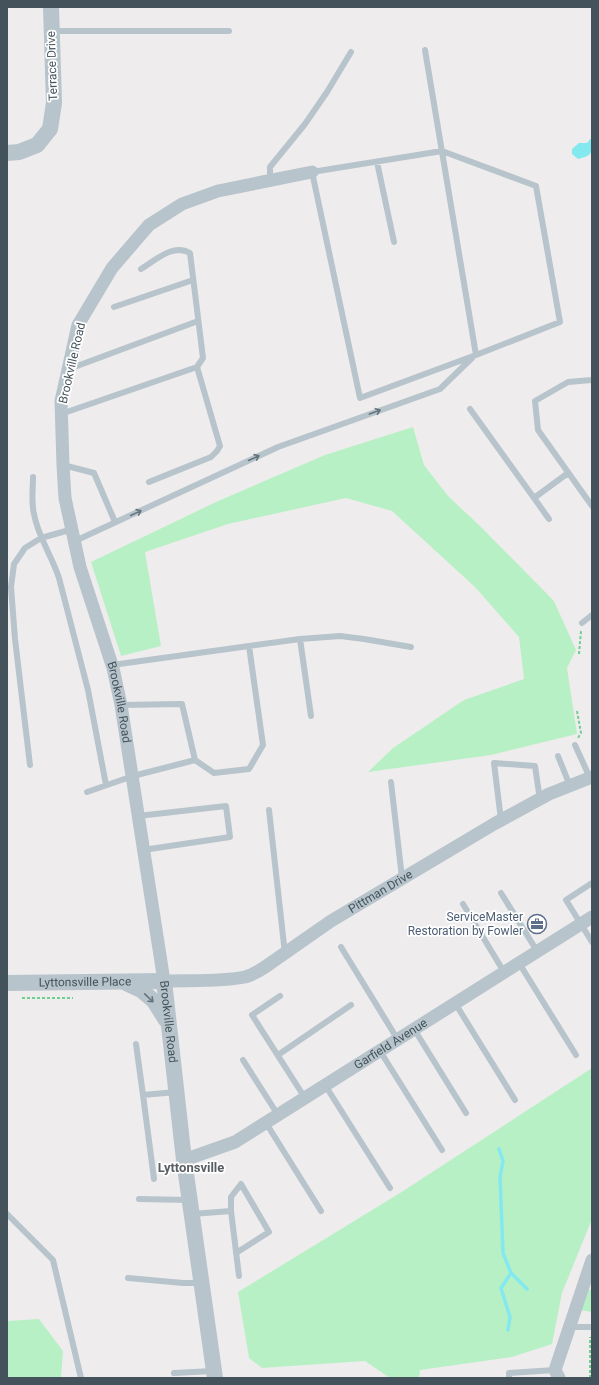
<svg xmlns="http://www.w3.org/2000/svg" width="599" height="1385" viewBox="0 0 599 1385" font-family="Roboto,sans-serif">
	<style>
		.green { fill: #b8f0c5 }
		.water { fill: #83e9ef }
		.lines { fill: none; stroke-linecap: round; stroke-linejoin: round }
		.stream { stroke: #83e9ef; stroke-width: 3.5 }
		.path { stroke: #6ecf90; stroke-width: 2; stroke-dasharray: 3 2; stroke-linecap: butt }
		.service { stroke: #b7c4cb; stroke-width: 6 }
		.minor { stroke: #b7c4cb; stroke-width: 13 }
		.tertiary { stroke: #b7c4cb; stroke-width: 16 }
		.oneway { stroke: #66757d }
		.labels { text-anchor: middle; stroke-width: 3.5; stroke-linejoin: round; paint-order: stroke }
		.street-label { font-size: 12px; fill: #44535b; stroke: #fff }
		.service-label { font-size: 12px; fill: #4e5e75; stroke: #fff; text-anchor: end }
		.neighbourhood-label { font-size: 13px; font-weight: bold; fill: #595e62; stroke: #fff }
	</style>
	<rect width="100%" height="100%" fill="#efeced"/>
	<path class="green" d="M413,427L424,465L448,496L481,527L554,601L576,650L567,668L577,734L491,755L368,772L393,748L464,700L524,679L519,637L475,587L392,511L346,498L228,524L145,552L161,646L121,656L91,562L216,502L325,455Z
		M592,1068V1219L562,1293L552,1344L512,1357L420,1370L419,1378H390L365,1361L262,1368L249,1358L238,1292L400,1193Z
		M585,1289L592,1290V1312L579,1310Z
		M39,1319L63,1351L61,1378H7V1321Z"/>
	<path class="water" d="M592,137C592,153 594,155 578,159L572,154V149L579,143H587Z"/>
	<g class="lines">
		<path class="stream" d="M499,1149L503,1161L500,1177L503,1253L511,1273L527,1289
			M508,1330L510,1317L501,1288L511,1273"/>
		<path class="path" d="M579,654L581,631
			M577,711L581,733L578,738
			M22,998H73
			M590,1378V1337"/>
		<path class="service" d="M53,31H229
			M425,50L476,355
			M442,151L536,186L560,322L476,355L360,398L312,172Z
			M377,162L394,242
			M270,181V167L305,124L327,92L351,52
			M141,269C156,260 173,243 190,253L203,358L197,367
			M114,307L193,280
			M69,369L198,321
			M592,380L568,382L535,401L538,430L592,506
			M470,409L534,498L568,473
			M61,414L197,367L220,446L217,451L211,457L149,482
			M63,465L94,473L115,522
			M33,477C33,488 31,503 34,514C38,537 52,556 59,578L88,690L106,785
			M534,498L549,519
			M75,541L278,447L440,389L473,357
			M582,623L592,615
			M300,639L340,636L364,639L411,647
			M249,646L300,639L311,716
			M112,665L249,646L263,745L249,769L214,773L195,760
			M575,745L590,778
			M558,756L570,786
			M30,765L15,639L11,587L14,564L25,548L41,538L73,529
			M391,782L402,878
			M87,792L133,776L195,760L182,704L121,705
			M269,810L285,954
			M138,816L226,806L230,837L143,850
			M501,820L494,763L535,766L540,800
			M592,883L566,900L592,942
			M501,893L537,951
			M463,904L504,972
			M341,947L398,1040
			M519,963L576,1055
			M280,996L252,1015L305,1098
			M455,1003L515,1100
			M414,1029L466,1113
			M136,1044L143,1095
			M380,1051L442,1150
			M278,1055L351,1005
			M243,1060L278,1115
			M325,1085L390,1188
			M266,1123L321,1211
			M154,1179L143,1095L176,1092
			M139,1199L188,1200
			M231,1211V1197L241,1184L269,1232L236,1253
			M7,1214L53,1260L81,1378
			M192,1214L231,1211L239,1276
			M128,1278L183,1283H200
			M570,1327H592
			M174,1373L213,1371
			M509,1378V1373L555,1370"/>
		<g class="minor">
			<path id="s1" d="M312,172L218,191L182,204L149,225L112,268L78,325L61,401L63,465L65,498L80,567L113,668L121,705L164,981C188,980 222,982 245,977C252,975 259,971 265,967L331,921L494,824L549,794L592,777"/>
			<path id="s2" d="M184,1160L235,1142L592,917"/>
			<path d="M559,1378L555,1370L592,1260"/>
		</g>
		<g class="tertiary">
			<path d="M7,153L19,152L37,145L50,129L54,103L51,7"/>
			<path id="s3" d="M7,983L164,981L184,1160L215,1378"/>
			<path d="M126,983L141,990L154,1001L166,1020"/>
		</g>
	</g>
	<defs><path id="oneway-shaft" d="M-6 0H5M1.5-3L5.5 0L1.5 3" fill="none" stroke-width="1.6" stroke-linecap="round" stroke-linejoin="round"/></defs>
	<g class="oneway">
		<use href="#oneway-shaft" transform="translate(375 412) rotate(-20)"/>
		<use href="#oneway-shaft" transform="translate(254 458) rotate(-25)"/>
		<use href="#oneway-shaft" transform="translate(136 513) rotate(-25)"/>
		<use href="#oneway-shaft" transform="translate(149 998) rotate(44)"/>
	</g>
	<defs>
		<g id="office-ring" transform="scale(1)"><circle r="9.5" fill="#fff" stroke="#5c6f8a" stroke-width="1.5"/><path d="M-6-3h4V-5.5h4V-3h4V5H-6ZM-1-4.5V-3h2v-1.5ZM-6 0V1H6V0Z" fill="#5c6f8a"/></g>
	</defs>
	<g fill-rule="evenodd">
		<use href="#office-ring" x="537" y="924"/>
	</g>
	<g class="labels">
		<g class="street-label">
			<text transform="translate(52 66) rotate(-92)" y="4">Terrace Drive</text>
			<text transform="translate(72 363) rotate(-77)" y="4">Brookville Road</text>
			<text dy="4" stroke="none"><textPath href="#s1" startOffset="683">Brookville Road</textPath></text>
			<text dy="4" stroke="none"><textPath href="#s1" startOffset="1207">Pittman Drive</textPath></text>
			<text dy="4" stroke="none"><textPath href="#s3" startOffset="78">Lyttonsville Place</textPath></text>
			<text dy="4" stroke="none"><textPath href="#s3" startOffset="198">Brookville Road</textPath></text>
			<text dy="4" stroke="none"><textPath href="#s2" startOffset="238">Garfield Avenue</textPath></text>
		</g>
		<g class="service-label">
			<text x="523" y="921">ServiceMaster<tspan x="523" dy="14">Restoration by Fowler</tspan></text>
		</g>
		<g class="neighbourhood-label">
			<text x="191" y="1172">Lyttonsville</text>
		</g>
	</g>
	<rect width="599" height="1385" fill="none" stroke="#44535b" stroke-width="16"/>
</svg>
